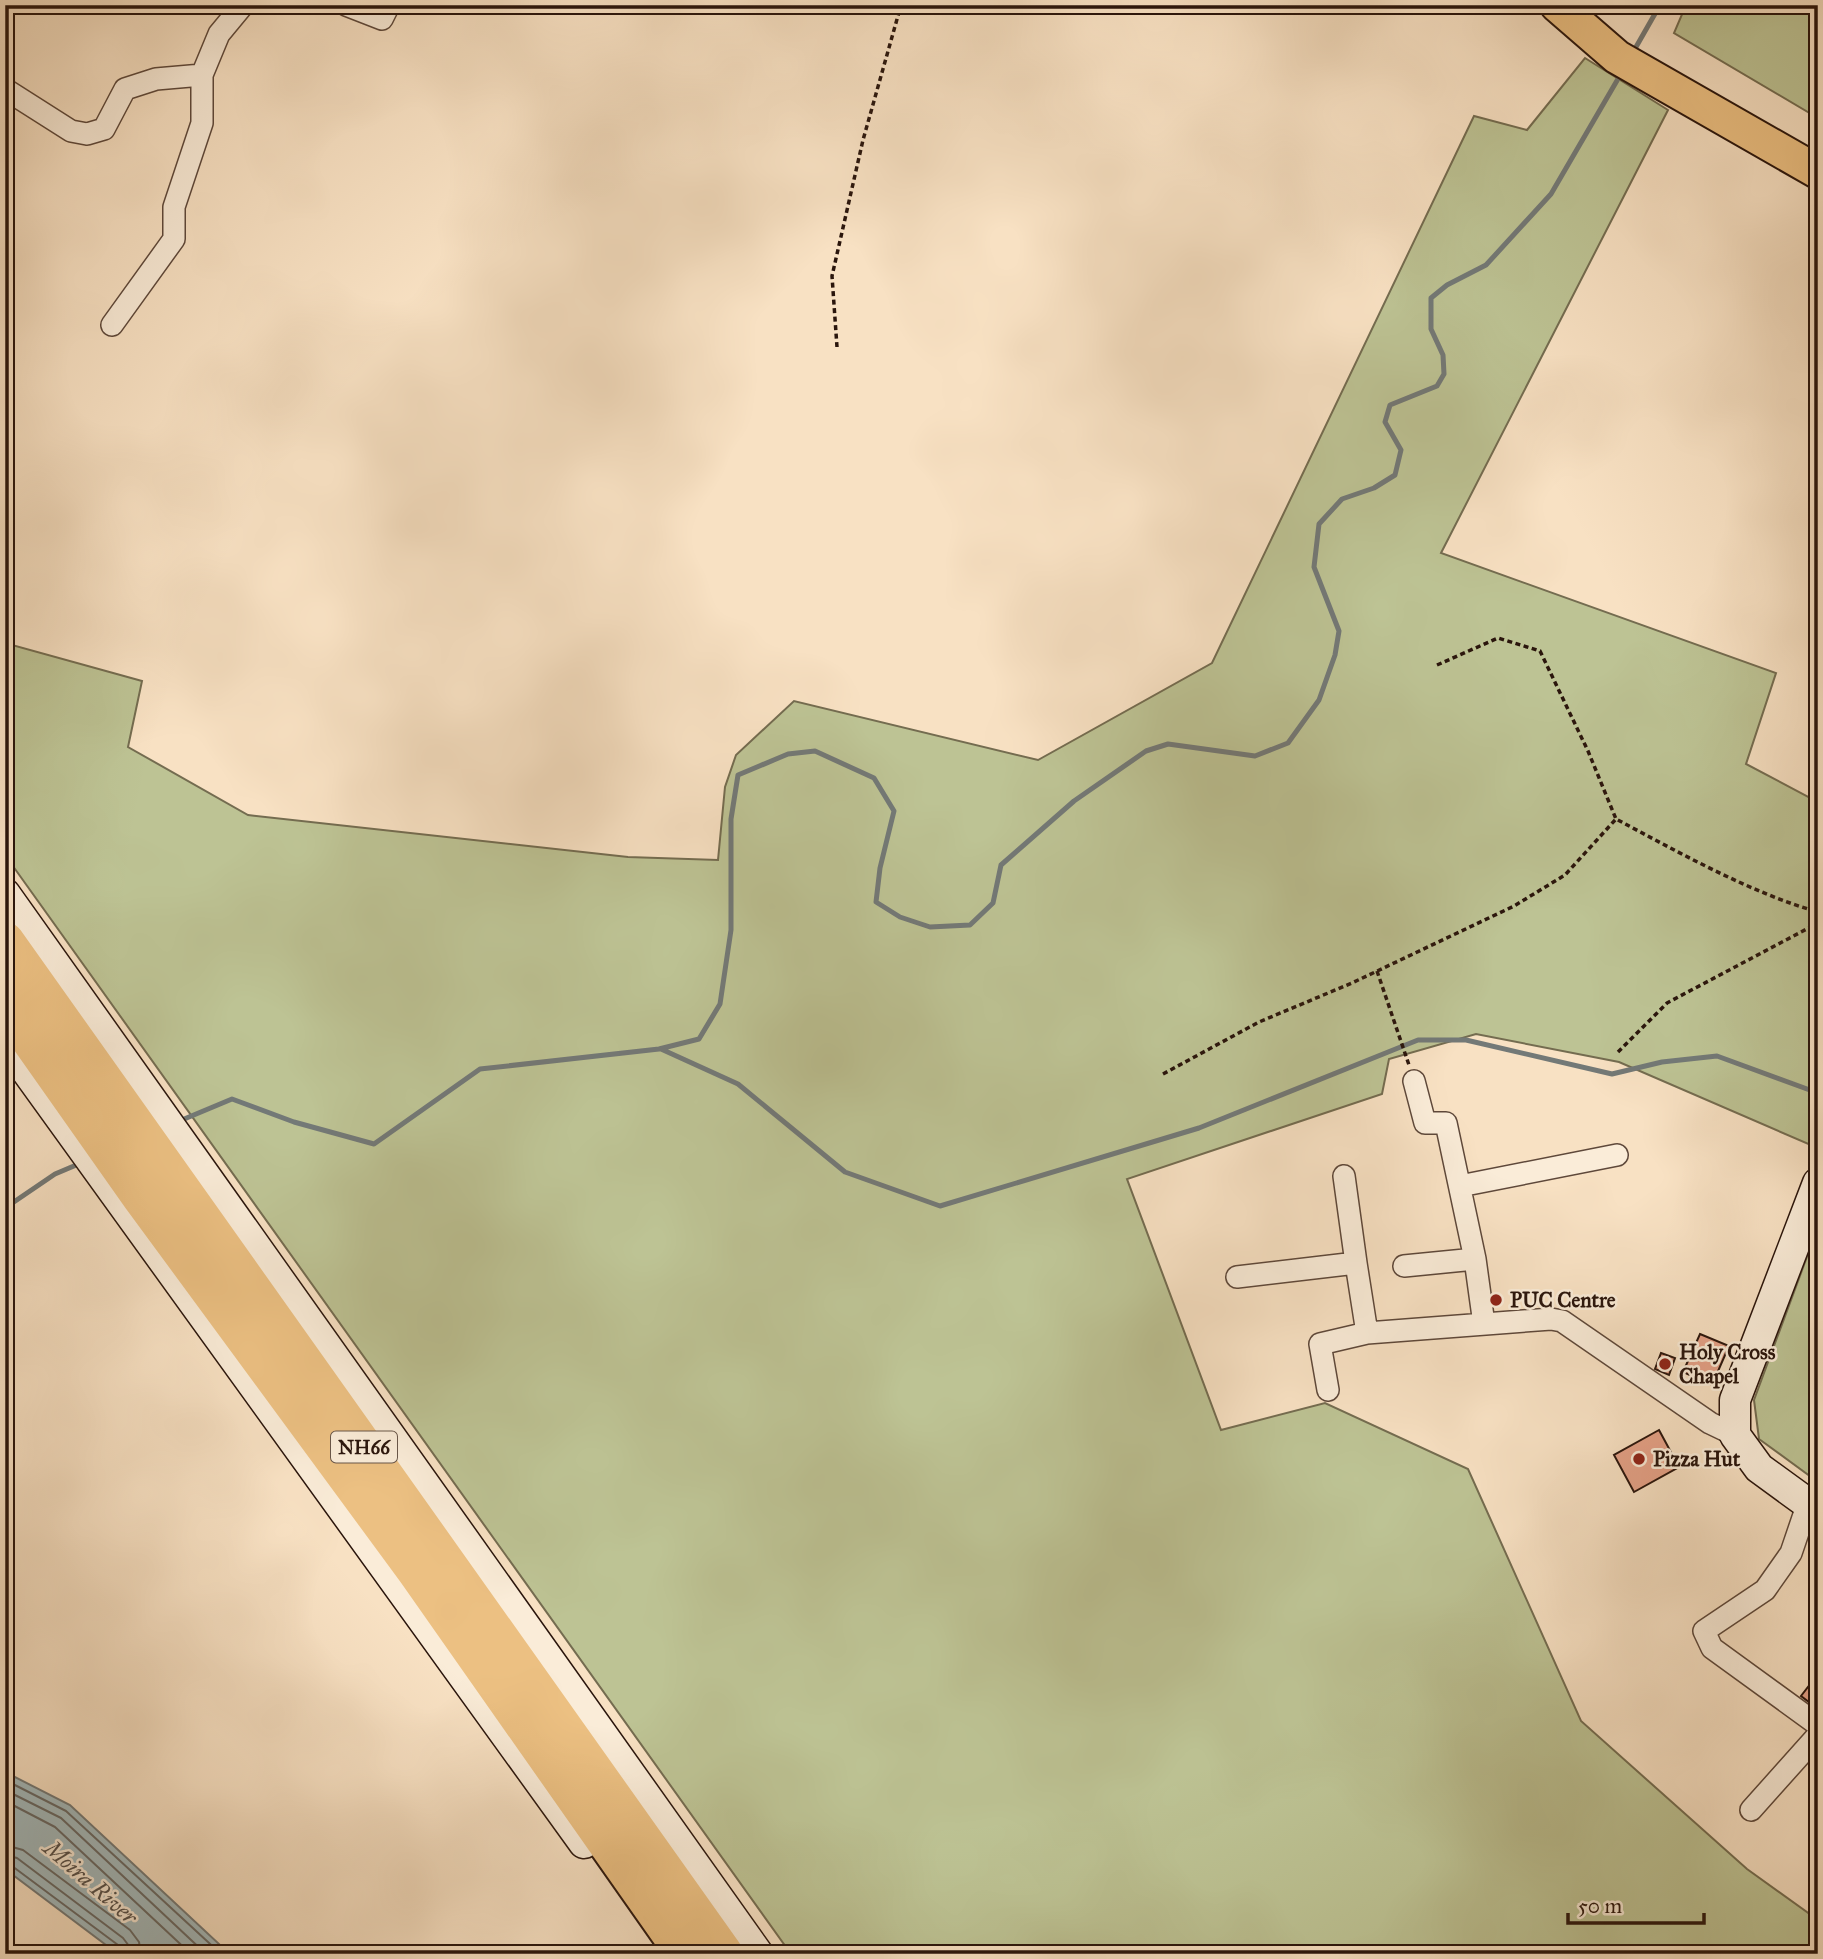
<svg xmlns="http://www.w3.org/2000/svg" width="1823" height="1959" viewBox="0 0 1823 1959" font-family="'IM FELL Great Primer',serif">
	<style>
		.green { fill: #bdc394; stroke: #746c50; stroke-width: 2 }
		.water { fill: #a3bbbf; stroke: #737977; stroke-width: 2 }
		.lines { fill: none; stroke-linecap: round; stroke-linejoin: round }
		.shore { stroke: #666866; stroke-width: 2 }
		.stream { stroke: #737977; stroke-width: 5 }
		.building { fill: #e6a288; stroke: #2a150c; stroke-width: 2 }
		.street-casing { stroke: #5e483a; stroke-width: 24 }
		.secondary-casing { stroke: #2a150c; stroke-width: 33 }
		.primary-casing { stroke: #2a150c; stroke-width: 37 }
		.highway-casing { stroke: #2a150c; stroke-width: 42 }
		.path { stroke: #2a150c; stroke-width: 3.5; stroke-dasharray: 5 3.5; stroke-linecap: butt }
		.street { stroke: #faecd8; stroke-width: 21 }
		.secondary { stroke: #faecd8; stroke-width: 30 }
		.primary { stroke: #ecc082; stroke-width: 33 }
		.highway { stroke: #ecc082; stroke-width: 38 }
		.poi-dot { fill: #8f2418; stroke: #faecd8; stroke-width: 2.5 }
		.labels { text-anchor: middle; stroke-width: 5; stroke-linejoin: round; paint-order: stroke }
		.shield { fill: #faecd8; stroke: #685649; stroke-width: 2 }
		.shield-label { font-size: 19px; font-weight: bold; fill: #2a150c }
		.poi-label { font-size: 21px; font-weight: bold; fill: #2a150c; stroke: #faecd8; text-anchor: start }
		.water-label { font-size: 23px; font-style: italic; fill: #544f4b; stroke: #faecd8 }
	</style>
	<rect width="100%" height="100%" fill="#f8e1c3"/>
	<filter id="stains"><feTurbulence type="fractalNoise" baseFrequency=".00286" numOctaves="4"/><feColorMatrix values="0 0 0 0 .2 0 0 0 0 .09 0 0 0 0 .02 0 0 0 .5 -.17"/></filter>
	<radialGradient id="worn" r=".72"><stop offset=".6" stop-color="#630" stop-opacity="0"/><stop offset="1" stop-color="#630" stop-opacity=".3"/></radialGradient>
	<path class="green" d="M1686,5H1818V118L1674,33Z
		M1585,58L1668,110L1441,553L1776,673L1746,764L1818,802V1135L1813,1146L1619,1062L1476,1034L1389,1059L1382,1094L1127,1179L1221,1430L1325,1403L1468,1469L1581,1721L1747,1869L1818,1920V1954H791L5,855V643L142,681L128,747L248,815L628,857L718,860L725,787L736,755L794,701L1038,760L1212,663L1474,116L1527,130Z
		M1818,1227V1482L1759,1439L1754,1400Z"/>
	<path class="water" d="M5,1772L70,1805L220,1945L236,1954H118L5,1869Z"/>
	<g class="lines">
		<path class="shore" d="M5,1780L66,1811L221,1954
			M5,1790L61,1818L206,1954
			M5,1801L55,1827L191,1954
			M5,1845L23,1850L130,1930L139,1942L141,1954
			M5,1855L17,1858L123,1938L129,1946L130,1954
			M5,1864L12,1866L118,1945L121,1954"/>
		<path class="stream" d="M1632,54L1660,5
			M661,1049L738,1084L845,1172L940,1206L1199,1128L1418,1040H1466L1612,1074L1662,1062L1717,1056L1818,1093
			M177,1122L232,1099L294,1122L374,1144L480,1069L659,1049L699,1039L720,1004L731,930V819L738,775L788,754L815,751L874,778L894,811L880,868L876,902L900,917L930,927L970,925L993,903L1001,865L1074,801L1146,751L1168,744L1255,756L1288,743L1319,700L1335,655L1339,631L1314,567L1319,524L1342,499L1374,488L1395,475L1401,450L1385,422L1390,405L1437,386L1444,374L1443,355L1431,329V298L1447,285L1486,265L1551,194L1622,72
			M5,1208L55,1174L81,1163"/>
	</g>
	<path class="building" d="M1700,1334L1729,1346L1712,1385L1683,1372Z
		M1661,1353L1675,1358L1669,1375L1655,1369Z
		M1659,1430L1679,1467L1634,1492L1614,1455Z
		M1818,1674V1709L1801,1696Z"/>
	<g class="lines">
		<g class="street-casing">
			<path id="street" d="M346,5L382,19L389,5
				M5,89L71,131L87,134L104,129L125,89L156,79L202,75L219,34L243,5
				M112,325L174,239V207L202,123V75
				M1414,1081L1425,1123H1446L1475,1259L1484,1324
				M1344,1176L1356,1263
				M1460,1186L1617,1155
				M1404,1266L1475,1259
				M1237,1277L1356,1263L1367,1333
				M1328,1390L1320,1344L1367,1333L1551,1319L1562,1321L1710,1423L1735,1435
				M1808,1503L1791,1553L1765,1590L1704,1631L1712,1648L1818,1725
				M1751,1810L1818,1735"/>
		</g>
		<g class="secondary-casing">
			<path id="secondary" d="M5,894L758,1954
				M5,1041L584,1843
				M1818,1183L1735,1400V1435L1759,1468L1818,1511"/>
		</g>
		<g class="primary-casing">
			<path id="primary" d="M1557,5L1617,57L1818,172"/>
		</g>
		<g class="highway-casing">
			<path id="highway" d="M5,941L724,1954
				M5,1004L141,1197L416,1571L685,1954"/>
		</g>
		<path class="path" d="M837,347L832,276L863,140L901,5
			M1437,665L1498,638L1540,651L1588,751L1616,819
			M1377,971L1409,1065
			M1618,1052L1667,1003L1818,923
			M1163,1074L1259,1022L1352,983L1514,906L1565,875L1616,819C1678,852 1751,893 1818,912"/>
		<use href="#street" class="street"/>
		<use href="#secondary" class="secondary"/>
		<use href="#primary" class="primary"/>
		<use href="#highway" class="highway"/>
	</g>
	<g class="poi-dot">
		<circle cx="1496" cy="1300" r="7"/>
		<circle cx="1665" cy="1364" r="7"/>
		<circle cx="1639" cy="1459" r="7"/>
	</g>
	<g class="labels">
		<rect class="shield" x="331" y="1431.5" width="66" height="31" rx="5"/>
		<g class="shield-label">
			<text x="364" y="1454">NH66</text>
		</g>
		<g class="poi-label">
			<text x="1510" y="1307">PUC Centre</text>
			<text x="1679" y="1359">Holy Cross<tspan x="1679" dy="24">Chapel</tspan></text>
			<text x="1653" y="1466">Pizza Hut</text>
		</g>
		<g class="water-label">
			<text transform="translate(91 1882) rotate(41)" y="8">Moira River</text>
		</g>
	</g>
	<rect width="1823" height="1959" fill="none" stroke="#f8e1c3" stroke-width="28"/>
	<rect x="7" y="7" width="1809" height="1945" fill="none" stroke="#2a150c" stroke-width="3.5"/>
	<rect x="14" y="14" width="1795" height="1931" fill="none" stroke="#2a150c" stroke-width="2"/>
	<path d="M1568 1913v10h136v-10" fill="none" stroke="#2a150c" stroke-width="3.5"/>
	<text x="1578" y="1913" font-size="21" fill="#2a150c" stroke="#faecd8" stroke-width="5" paint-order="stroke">50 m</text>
	<rect width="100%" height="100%" filter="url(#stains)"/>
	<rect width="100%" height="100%" fill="url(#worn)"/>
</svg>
